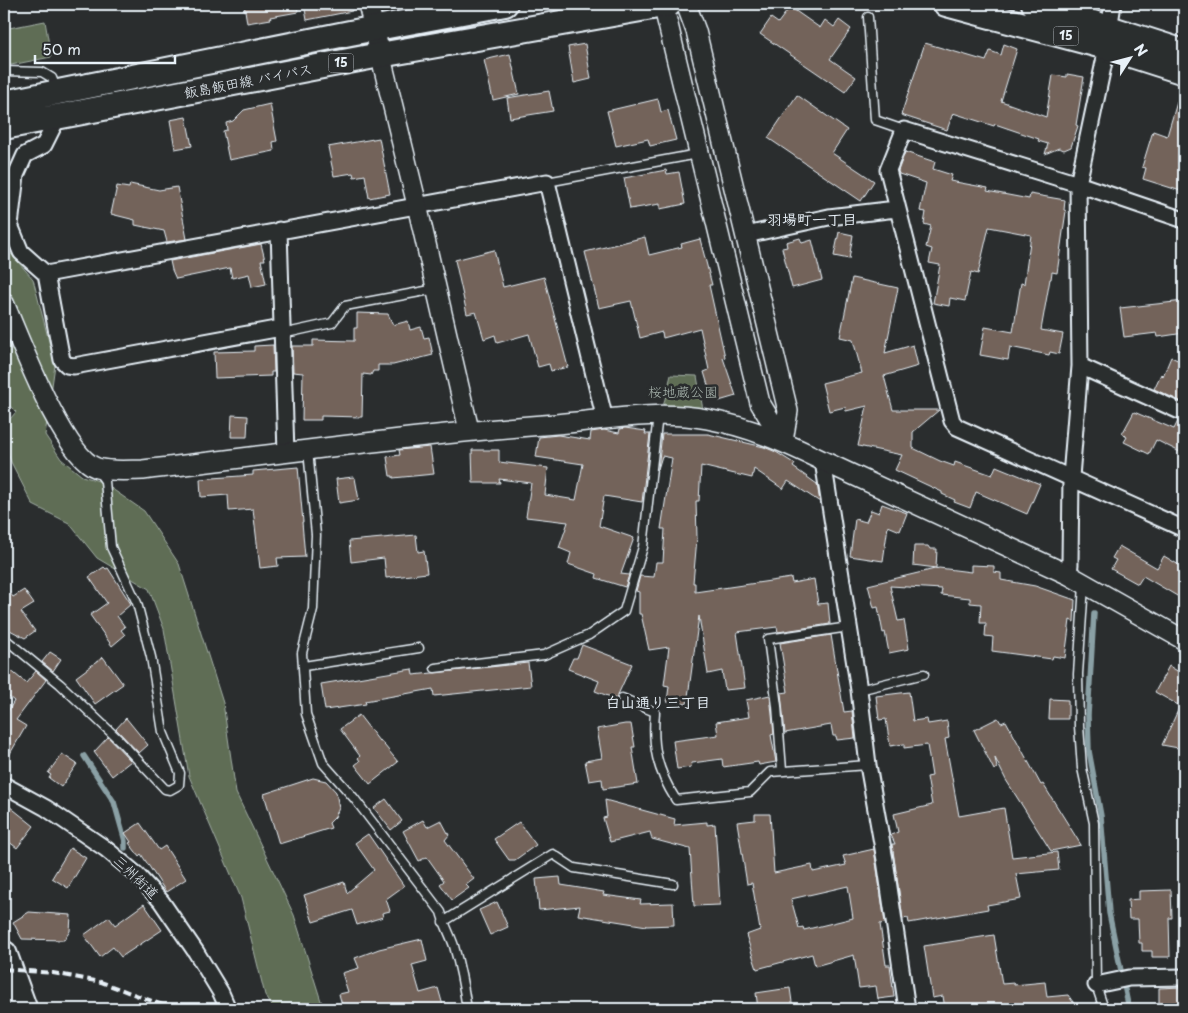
<svg xmlns="http://www.w3.org/2000/svg" width="1188" height="1013" viewBox="0 0 1188 1013" font-family="'Playpen Sans','Klee One',sans-serif">
	<style>
		.green { fill: #5e6d55; stroke: #a3afa6 }
		.lines { fill: none; stroke-linecap: round; stroke-linejoin: round }
		.stream { stroke: #8aa0a5; stroke-width: 5.5 }
		.building { fill: #73635a; stroke: #e8f1f8; fill-rule: evenodd }
		.service-casing { stroke: #e8f1f8; stroke-width: 11 }
		.minor-casing { stroke: #e8f1f8; stroke-width: 19 }
		.tertiary-casing { stroke: #e8f1f8; stroke-width: 22 }
		.primary-casing { stroke: #e8f1f8; stroke-width: 28 }
		.trunk-casing { stroke: #e8f1f8; stroke-width: 29 }
		.service { stroke: #2a2d2e; stroke-width: 8 }
		.minor { stroke: #2a2d2e; stroke-width: 15 }
		.tertiary { stroke: #2a2d2e; stroke-width: 19 }
		.primary { stroke: #2a2d2e; stroke-width: 24 }
		.trunk { stroke: #2a2d2e; stroke-width: 25 }
		.rail { stroke: #e8f1f8; stroke-width: 4; stroke-dasharray: 8 4; stroke-linecap: butt }
		.labels { text-anchor: middle; stroke-width: 5; stroke-linejoin: round; paint-order: stroke }
		.shield { fill: #2a2d2e; stroke: #afb6bb; stroke-width: 1 }
		.shield-label { font-size: 12px; font-weight: bold; fill: #e8f1f8 }
		.street-label { font-size: 14px; fill: #e8f1f8; stroke: #2a2d2e }
		.park-label { font-size: 14px; fill: #aab6af; stroke: #2a2d2e }
		.neighbourhood-label { font-size: 15px; font-weight: bold; fill: #e8f1f8; stroke: #2a2d2e }
	</style>
	<rect width="100%" height="100%" fill="#2a2d2e"/>
	<filter id="ink" filterUnits="userSpaceOnUse"><feTurbulence type="fractalNoise" baseFrequency=".02" numOctaves="2"/><feDisplacementMap in="SourceGraphic" scale="10" xChannelSelector="R" yChannelSelector="G"/><feConvolveMatrix kernelMatrix="1 2 1 2 8 2 1 2 1" color-interpolation-filters="sRGB"/></filter>
	<g filter="url(#ink)">
		<path class="green" d="M45,21L51,57L11,65L4,60V29Z
			M4,231L6,248L33,279L55,365L45,435L61,459L82,476L102,482L144,511L179,564L223,703L236,793L294,915L321,1001L326,1009H274L265,995L241,898L189,776L164,629L149,589L97,558L69,523L33,505L11,462L4,441V426L16,412L4,400Z
			M671,375L697,376L703,410L663,407Z"/>
		<g class="lines">
			<path class="stream" d="M1094,613L1088,715L1089,751L1101,816L1109,913L1129,1009
				M84,756L114,802L125,841V848"/>
		</g>
		<path class="building" d="M244,4H297L298,12L270,17L271,19L247,23Z
			M304,4H351L352,11L307,20Z
			M790,7L820,28L825,20L834,27L839,20L851,29L830,59L856,77L845,92L760,34L771,18L778,23Z
			M925,43L986,61L990,51L1001,55L1004,44L1017,49L1001,101L1046,117L1053,75L1067,77V74L1084,77L1076,125L1078,126L1071,147L1064,150L1059,148L1045,154L1048,144L1038,141L1039,139L995,124L994,126L953,113L947,130L901,115Z
			M585,44L591,79L574,83L568,47Z
			M510,54L519,94L493,100L484,60Z
			M549,91L553,111L510,118L507,98Z
			M1180,92H1184V192L1143,179L1146,168L1142,167L1153,131L1167,136Z
			M797,95L847,130L832,153L874,181L861,201L768,138Z
			M658,99L661,112L668,110L676,140L650,146L648,139L616,146L607,111Z
			M270,104L277,141L273,142L274,151L229,160L223,131L227,130L226,123L233,121L244,110Z
			M186,117L192,146L175,149L170,120Z
			M379,138L390,194L369,198L365,175L354,177L353,173L334,176L328,147Z
			M905,152L935,162L933,169L952,175L950,181L988,188L987,191L1029,199L1030,194L1065,200L1064,210L1066,211L1057,273L1052,272L1051,279H1050L1041,330L1063,334L1059,354L1050,352L1049,355L1010,347L1008,360L980,355L985,327L1013,332L1021,283L1024,284L1031,235L989,227L978,274L971,272L965,301L950,298L949,306L933,303L940,265L929,263L932,249L926,247L931,226L924,224L926,212L920,211L926,183L899,174L898,171Z
			M666,170L667,174L679,172L685,204L660,209V204L630,209L624,178Z
			M130,184L159,190L177,187L187,239L167,242L164,231L135,225V220L111,214L117,186L129,188Z
			M839,232L853,235L849,259L834,256Z
			M645,237L649,255L682,247L681,244L700,239L712,285H709L725,357L723,358L736,396L719,401L715,390L710,392L704,372L709,370L700,328L663,338L662,332L640,338L631,301L599,308L585,252Z
			M800,238L802,243L812,240L822,280L792,288L782,248L787,247L786,242Z
			M261,244L265,260H261L266,284L252,287L249,274L232,278L230,268L176,279L172,270L170,261Z
			M494,250L503,287L544,277L568,367L551,371L549,364L538,367L529,334L497,343L495,335L484,339L476,312L467,314L455,260Z
			M852,278L898,288L885,353L913,345L918,366L884,376L893,410H939L913,432V448L940,461L954,466L955,462L992,475L996,466L1040,484L1027,514L976,492L970,508L954,502L955,500L942,494V492L895,470L902,455L858,446L867,406L846,411L845,407L829,411L822,383L862,373L853,340L840,337Z
			M1184,301V333L1158,337L1157,333L1124,337L1120,308Z
			M357,313L388,314L393,325L408,321L410,330L421,327L424,338L429,337L433,355L393,365H378V371H373L371,375L363,374L362,417L321,416V420H302L303,373L293,372L292,346H313V340L354,341V328H357Z
			M273,345L274,372H271V376L215,378L214,352L254,351V346Z
			M1171,357L1184,363V403L1154,389L1161,374L1163,376Z
			M1134,412L1174,429L1178,421L1184,422V454L1156,440L1149,454L1124,442L1127,437L1122,434Z
			M232,415L248,416L247,437H231Z
			M625,428L646,431L645,434H650L642,502L604,496L599,526L634,538L621,574L629,575L625,587L596,578L597,574L568,564L571,553L559,548L568,522L526,517L531,483L499,479L500,483H473L472,450H499V462L548,468L545,495L576,500L583,464L536,457L539,437L558,435L590,440L591,432L604,430L619,433L620,429Z
			M662,434H708L764,447L776,452L795,464L793,467L817,484L820,502L788,481L783,489L754,469L752,478L701,466L699,501H696L697,538L693,583H695V592L791,578L792,583L814,579L818,604L828,603L830,624L778,632L777,627L737,632L745,688L725,690L722,671L708,674L699,616L687,704L667,702L669,686L664,685L669,647L649,650L641,614H639V592L636,591L640,576L654,577L656,562H663L665,529H661L672,458L662,456L658,469Z
			M430,447L434,474L393,478V476H390L387,457L400,455L399,450Z
			M298,467L303,522H302L305,557L277,558L278,566L260,568L253,509L229,511L228,495L201,497L200,479L253,475V471Z
			M353,477L355,478L359,500L339,503L336,479Z
			M882,504L907,513L900,531L888,526L883,561L850,556L855,519L866,522L871,510L879,513Z
			M416,535L418,552L424,551L427,573L386,578L384,558L351,562L349,541Z
			M914,546H928L930,549H937L936,568L913,565Z
			M1119,546L1157,568L1164,556L1184,568V600L1143,576L1138,584L1111,569L1116,560L1112,558Z
			M971,565L994,566V572L1001,573V580L1035,586L1075,600L1074,622L1070,620L1065,658L1053,656L1052,659L992,651L993,637L985,636L986,623H980L981,604L970,603V598L941,595L942,589L890,586L898,621L904,620L909,649L889,653L885,632L883,633L878,607L874,608L868,585L939,568L971,572Z
			M104,567L106,569L108,568L131,604L117,616L125,627L121,630L125,635L112,646L90,615L107,603L89,577Z
			M4,585L13,597L24,590L34,604L21,612L35,631L25,638L6,628L4,624Z
			M831,635L844,712L852,711L855,738L837,740L836,736H833L831,725L785,733L781,693L788,692L780,643Z
			M582,645L632,664L616,699L595,691L599,681L568,669L573,658H577Z
			M50,652L61,659L53,671L42,662Z
			M103,657L123,684L95,704L76,677Z
			M528,663L531,686L434,696L433,689L365,701L366,704L325,710L321,684L412,669L413,675Z
			M4,665L26,683L36,671L46,680L16,720L26,726L4,764V713L6,715L14,701L4,693Z
			M1169,666L1184,675V749L1162,745L1180,706L1155,692Z
			M909,692L913,721L927,719L928,724L947,721L949,738L945,739L959,816L1004,808L1012,857L1057,852L1059,870L1016,874L1021,899L987,905L988,909L909,923L908,918L903,919L892,844H895L891,835L898,832L894,814L932,805L927,777L932,776L927,745L904,748V744L890,746L886,719L879,720L876,696Z
			M770,695L774,734L771,735L776,762L759,765L758,762L723,767L722,759L692,763L691,767L677,769L673,741L718,735L716,722L749,717L746,700Z
			M1050,699L1068,700V719H1049Z
			M359,715L379,741L380,740L398,762L370,784L355,765L360,761L358,758L360,756L340,729Z
			M126,718L148,745L139,753L116,729Z
			M998,718L1001,723L1006,721L1041,785L1043,784L1081,845L1051,851L1006,780L995,758L997,768L994,770L974,730Z
			M625,724H631L635,747H632L638,784L603,789L602,779L589,781L585,761L602,758L597,729Z
			M108,737L131,761L112,776L94,752Z
			M62,754L77,764L61,787L49,778L51,775L48,773Z
			M313,778L326,781L336,792L339,808L335,817L329,823L331,828L279,844L264,794Z
			M386,799L402,821L391,830L374,808Z
			M605,800L675,819L674,825L707,822V825L715,824L720,905L694,906L690,849L652,839L650,832L610,842L603,818L607,817Z
			M4,802L34,826L17,848L4,838Z
			M755,814H770L774,873L812,865L813,872L846,865L843,856L874,849L885,923L880,924L886,965H890L894,997L878,999L876,986L859,988L854,955L815,966L812,954L757,969L746,935L760,930L752,883L747,884L737,822L755,820ZM848,886L853,918L804,930L803,927L799,928L791,899Z
			M423,820L427,827L441,820L449,835L445,840L474,879L466,885L469,888L452,900L440,884L444,881L427,857L419,861L403,831Z
			M519,822L536,845L515,860H509L494,839Z
			M140,823L159,850L165,846L186,879L166,892L141,854L139,856L129,843L131,842L125,833Z
			M368,834L404,886L386,899L390,911L382,913L383,917L357,925L352,910L313,922L304,895L344,882L347,893L374,870L355,843Z
			M70,848L86,858L68,888L52,878Z
			M560,877L561,885L604,892L603,895L641,900L640,904L673,903L674,925L647,926L578,915L580,906L539,910L536,879Z
			M1171,890L1172,918H1169L1170,957H1152V951H1142V943H1139L1138,919H1129L1128,900L1139,899V891Z
			M497,902L508,927L490,935L479,910Z
			M144,904L162,930L121,957L113,947L100,957L84,935L109,917L115,925Z
			M29,912L71,915L70,931L64,940L22,939L13,922Z
			M994,935L1002,984L1014,983V985L1045,982L1047,997L1068,995L1078,1009H945L943,996L932,998L924,946Z
			M422,939L427,961L412,965L420,993L438,988L444,1009H343L339,994L348,992L342,973L359,968L355,958L379,949Z
			M1182,987L1183,1009H1159V988Z
			M790,988L793,1009H758L756,993Z"/>
		<g class="lines">
			<g class="service-casing">
				<path id="service" d="M868,17L875,120L904,130
					M4,71L42,72L52,78L57,91
					M547,182L698,154
					M282,334L332,323L345,306L436,289
					M308,450L316,535L313,609L302,653L306,714L323,763L354,798L441,912C444,924 450,934 454,946C460,967 464,988 467,1009
					M1084,585L1078,674L1079,726L1082,768L1094,823L1096,985L1104,1009
					M4,638L60,684L119,740L165,789L170,790L179,785L180,773L163,732L151,657L137,603L111,547L105,481L98,471
					M304,666L419,648
					M435,668L544,655L589,635L624,611L643,547L658,415
					M859,690L924,674
					M622,698L655,712C652,747 657,770 676,800L750,792L770,772L868,765
					M782,770L777,706L768,639L849,627
					M443,922L553,854L574,868L673,884"/>
			</g>
			<g class="minor-casing">
				<path id="minor" d="M58,117L44,145L25,155L16,175L10,225L21,252L46,274L547,182L605,420
					M1184,220L1078,184L904,130L888,170L952,421L957,427L1184,529
					M279,230L286,453
					M746,235L829,217L896,209
					M46,274L62,360L67,365L74,366L281,328
					M1080,366L1184,413
					M823,461L859,690L868,765L885,860L907,1009
					M1069,575L1070,564L1071,477L1080,366L1078,184L1104,62L1113,4
					M4,785L46,808L106,849L136,874L161,901L196,952L221,993L228,1009
					M1096,985L1129,978L1184,977"/>
			</g>
			<g class="tertiary-casing">
				<path id="tertiary" d="M368,4L417,205L469,430
					M663,4L760,403L783,441
					M686,4L696,31L788,411L783,441
					M4,303C19,337 63,457 97,468C111,472 129,470 143,470C281,454 418,434 556,424C605,420 657,410 707,419C750,427 784,442 823,461L1069,575L1184,640"/>
			</g>
			<g class="primary-casing">
				<path id="primary" d="M946,4L1106,47L1184,72
					M1034,4L1184,52
					M4,103L350,33L505,4
					M4,127L380,55L669,4"/>
			</g>
			<g class="trunk-casing">
				<path id="trunk" d="M4,954L24,1009"/>
			</g>
			<use href="#service" class="service"/>
			<use href="#minor" class="minor"/>
			<use href="#tertiary" class="tertiary"/>
			<use href="#primary" class="primary"/>
			<use href="#trunk" class="trunk"/>
			<path class="rail" d="M4,969L53,973L101,982L173,1009"/>
		</g>
	</g>
	<g class="labels">
		<g class="shield">
			<rect x="1053.5" y="26.5" width="25" height="19" rx="4"/>
			<rect x="328.5" y="53.5" width="25" height="19" rx="4"/>
		</g>
		<g class="shield-label">
			<text x="1066" y="40">15</text>
			<text x="341" y="67">15</text>
		</g>
		<g class="street-label">
			<text transform="translate(248 81) rotate(-11)" y="5">飯島飯田線 バイパス</text>
			<text transform="translate(136 877) rotate(44)" y="5">三州街道</text>
		</g>
		<g class="park-label">
			<text x="683" y="397">桜地蔵公園</text>
		</g>
		<g class="neighbourhood-label">
			<text x="812" y="225">羽場町一丁目</text>
			<text x="658" y="708">白山通り三丁目</text>
		</g>
	</g>
	<rect width="1188" height="1013" fill="none" stroke="#2a2d2e" stroke-width="20"/>
	<rect x="10" y="10" width="1168" height="993" fill="none" stroke="#e8f1f8" stroke-width="2" filter="url(#ink)"/>
	<g transform="translate(1130 58) rotate(54)" stroke="#2a2d2e" stroke-width="4" paint-order="stroke">
	<path d="M0-4L9 19L0 12L-9 19Z" fill="#e8f1f8"/>
	<text y="-8" font-size="14" font-weight="bold" text-anchor="middle" fill="#e8f1f8">N</text>
	</g>
	<path d="M35 55v8h140v-8" fill="none" stroke="#e8f1f8" stroke-width="2.5"/>
	<text x="42" y="55" font-size="15" fill="#e8f1f8" stroke="#2a2d2e" stroke-width="4" paint-order="stroke">50 m</text>
</svg>
